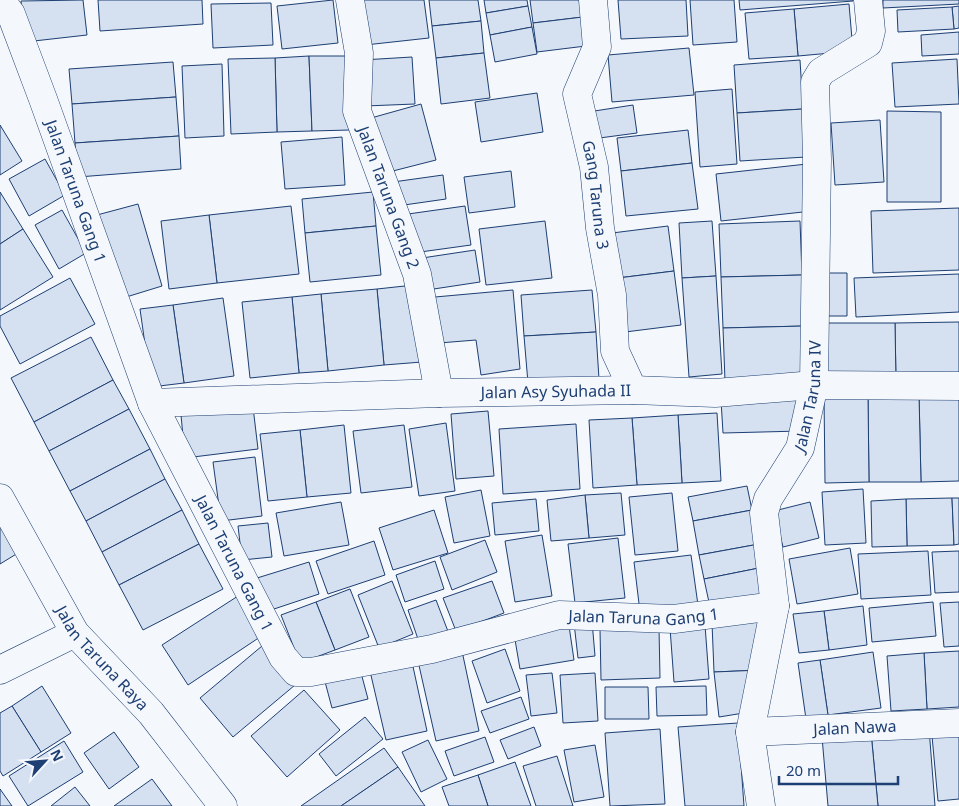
<svg xmlns="http://www.w3.org/2000/svg" width="959" height="806" viewBox="0 0 959 806" font-family="'Noto Sans',sans-serif">
  <style>
    .building { fill: #d5e0f0; stroke: #1d3f73 }
    .lines { fill: none; stroke-linecap: round; stroke-linejoin: round }
    .street-casing { stroke: #1d3f73; stroke-width: 29 }
    .secondary-casing { stroke: #1d3f73; stroke-width: 29 }
    .street { stroke: #f4f7fb; stroke-width: 28 }
    .secondary { stroke: #f4f7fb; stroke-width: 28 }
    .labels { text-anchor: middle; stroke-width: 4; stroke-linejoin: round; paint-order: stroke }
    .street-label { font-size: 16px; fill: #1d3f73; stroke: #f4f7fb }
  </style>
  <rect width="100%" height="100%" fill="#f4f7fb"/>
  <g class="building">
    <path d="M83 0 87 35 25 42 21 1Z"/>
    <path d="M98 0H202L203 24 100 31Z"/>
    <path d="M333 0 338 43 282 49 277 6Z"/>
    <path d="M360 0H424L429 38 365 45Z"/>
    <path d="M429 0H478L481 21 432 26Z"/>
    <path d="M484 0H527L528 6 486 13Z"/>
    <path d="M530 0H589L591 16 533 23Z"/>
    <path d="M618 0H686L688 36 621 39Z"/>
    <path d="M690 0H734L737 42 693 45Z"/>
    <path d="M739 0H853V1L740 10Z"/>
    <path d="M883 0H959V4L883 8Z"/>
    <path d="M271 3 273 45 213 48 211 4Z"/>
    <path d="M849 4 853 51 798 56 794 9Z"/>
    <path d="M528 6 532 27 490 35 486 13Z"/>
    <path d="M959 6V28L954 29 952 7Z"/>
    <path d="M952 7 954 29 898 32 897 10Z"/>
    <path d="M794 9 798 56 749 59 745 13Z"/>
    <path d="M591 16 594 45 537 52 533 23Z"/>
    <path d="M481 21 484 53 436 58 432 26Z"/>
    <path d="M532 27 537 54 495 62 490 35Z"/>
    <path d="M959 32V54L922 56 921 35Z"/>
    <path d="M689 48 694 95 612 102 608 55Z"/>
    <path d="M484 53 490 98 441 104 436 58Z"/>
    <path d="M309 56 312 131 277 132 275 58Z"/>
    <path d="M309 56H348L350 130 312 131Z"/>
    <path d="M412 57 415 104 365 106 362 60Z"/>
    <path d="M275 58 277 132 231 134 228 59Z"/>
    <path d="M957 59 959 104 895 107 892 63Z"/>
    <path d="M800 60 803 109 737 113 734 65Z"/>
    <path d="M173 62 176 97 72 104 69 69Z"/>
    <path d="M222 64 224 136 185 138 182 66Z"/>
    <path d="M732 89 737 164 700 167 695 92Z"/>
    <path d="M537 93 543 132 481 142 475 102Z"/>
    <path d="M176 97 179 136 75 143 72 104Z"/>
    <path d="M421 104 436 160 385 173 371 118Z"/>
    <path d="M633 105 637 133 592 139 588 112Z"/>
    <path d="M803 109 806 157 740 161 737 113Z"/>
    <path d="M887 111 941 112V202H887Z"/>
    <path d="M880 120 884 182 835 185 831 123Z"/>
    <path d="M0 125 22 161 0 175Z"/>
    <path d="M688 130 692 163 621 171 617 138Z"/>
    <path d="M179 136 181 169 78 177 75 143Z"/>
    <path d="M342 137 345 185 285 189 281 142Z"/>
    <path d="M45 159 65 195 29 216 9 179Z"/>
    <path d="M692 163 698 209 626 216 621 171Z"/>
    <path d="M807 164 812 211 721 221 716 174Z"/>
    <path d="M511 171 515 207 469 213 464 177Z"/>
    <path d="M443 175 446 199 397 206 393 182Z"/>
    <path d="M0 192 23 229 0 244Z"/>
    <path d="M373 192 376 226 305 233 302 199Z"/>
    <path d="M138 204 162 286 123 298 97 215Z"/>
    <path d="M291 206 299 274 217 283 209 215Z"/>
    <path d="M465 206 471 245 413 253 408 214Z"/>
    <path d="M959 208V270L873 273 871 211Z"/>
    <path d="M62 210 86 253 59 269 35 225Z"/>
    <path d="M209 215 217 283 169 289 161 221Z"/>
    <path d="M545 221 552 278 486 285 479 229Z"/>
    <path d="M712 221 716 276 682 278 679 223Z"/>
    <path d="M800 221 802 275 721 277 719 224Z"/>
    <path d="M376 226 381 275 310 282 305 233Z"/>
    <path d="M668 226 674 271 618 278 612 233Z"/>
    <path d="M23 229 53 277 0 310V244Z"/>
    <path d="M475 250 480 282 427 290 422 258Z"/>
    <path d="M674 271 681 325 625 332 618 278Z"/>
    <path d="M823 273H847V316H824Z"/>
    <path d="M959 274V312L856 317 854 278Z"/>
    <path d="M802 275 804 326 723 328 721 277Z"/>
    <path d="M716 276 722 374 689 377 682 278Z"/>
    <path d="M70 278 95 324 20 364 0 326V316Z"/>
    <path d="M414 285 422 362 384 365 377 289Z"/>
    <path d="M377 289 384 365 328 371 321 294Z"/>
    <path d="M513 290 520 369 481 375 476 340 439 343 435 297Z"/>
    <path d="M592 290 596 332 524 336 521 295Z"/>
    <path d="M321 294 328 371 299 373 292 297Z"/>
    <path d="M292 297 299 373 250 378 242 302Z"/>
    <path d="M223 298 234 376 184 383 173 305Z"/>
    <path d="M173 305 184 383 151 387 140 309Z"/>
    <path d="M959 322V380L896 381 895 323Z"/>
    <path d="M821 323H895L896 381H822Z"/>
    <path d="M804 326 805 379 725 381 723 328Z"/>
    <path d="M596 332 599 379 528 383 524 336Z"/>
    <path d="M91 337 113 380 34 422 11 378Z"/>
    <path d="M113 380 129 409 49 451 34 422Z"/>
    <path d="M919 394H959V481L921 482Z"/>
    <path d="M919 394 921 482H869L868 395Z"/>
    <path d="M824 395H868L869 482 825 483Z"/>
    <path d="M799 398 801 431 723 433 721 400Z"/>
    <path d="M253 407 258 449 185 458 181 415Z"/>
    <path d="M129 409 150 449 70 491 49 451Z"/>
    <path d="M488 411 494 476 456 479 451 414Z"/>
    <path d="M717 413 721 481 682 483 678 415Z"/>
    <path d="M678 415 682 483 637 485 632 418Z"/>
    <path d="M632 418 637 485 593 488 589 420Z"/>
    <path d="M446 423 455 491 419 496 409 429Z"/>
    <path d="M576 424 580 489 503 494 499 429Z"/>
    <path d="M344 425 351 493 307 497 300 430Z"/>
    <path d="M404 425 412 487 361 493 353 431Z"/>
    <path d="M300 430 307 497 268 501 260 434Z"/>
    <path d="M150 449 165 479 86 521 70 491Z"/>
    <path d="M255 457 262 516 221 521 213 462Z"/>
    <path d="M165 479 182 510 102 552 86 521Z"/>
    <path d="M747 486 752 510 693 521 688 497Z"/>
    <path d="M863 489 866 543 825 545 822 492Z"/>
    <path d="M481 490 490 536 454 543 445 497Z"/>
    <path d="M621 493 625 535 589 538 585 495Z"/>
    <path d="M672 493 678 551 635 555 629 497Z"/>
    <path d="M585 495 589 538 551 541 547 500Z"/>
    <path d="M952 498 954 545 907 546 906 499Z"/>
    <path d="M952 498H959V544L954 545Z"/>
    <path d="M536 499 539 531 495 535 492 503Z"/>
    <path d="M906 499 907 546 872 547 871 501Z"/>
    <path d="M341 502 349 545 284 556 276 513Z"/>
    <path d="M810 502 819 538 783 547 774 511Z"/>
    <path d="M182 510 199 544 119 585 102 552Z"/>
    <path d="M434 510 448 553 393 570 379 528Z"/>
    <path d="M752 510 759 544 699 555 693 521Z"/>
    <path d="M268 523 272 557 242 560 238 526Z"/>
    <path d="M0 524 18 553 0 564Z"/>
    <path d="M542 535 552 596 515 602 505 541Z"/>
    <path d="M618 538 625 598 575 603 568 544Z"/>
    <path d="M485 540 497 572 452 590 440 557Z"/>
    <path d="M374 541 385 575 328 594 316 561Z"/>
    <path d="M199 544 223 589 143 630 119 585Z"/>
    <path d="M759 544 764 567 704 579 699 555Z"/>
    <path d="M850 548 858 594 797 604 789 559Z"/>
    <path d="M928 551 931 595 861 599 858 554Z"/>
    <path d="M959 551V592L935 593 932 552Z"/>
    <path d="M691 555 698 605 640 612 634 562Z"/>
    <path d="M435 561 444 589 405 602 396 575Z"/>
    <path d="M309 562 319 594 268 611 257 578Z"/>
    <path d="M764 567 769 595 710 607 704 579Z"/>
    <path d="M392 581 413 634 379 648 358 595Z"/>
    <path d="M492 581 504 613 456 631 443 598Z"/>
    <path d="M350 589 369 637 335 650 316 602Z"/>
    <path d="M238 596 263 635 188 685 162 645Z"/>
    <path d="M436 600 449 634 420 645 408 610Z"/>
    <path d="M316 602 335 650 300 663 281 615Z"/>
    <path d="M933 602 936 636 872 642 869 608Z"/>
    <path d="M959 602V646L944 647 940 603Z"/>
    <path d="M863 606 867 645 829 650 824 611Z"/>
    <path d="M824 611 829 650 799 653 793 614Z"/>
    <path d="M568 619 574 660 520 669 513 628Z"/>
    <path d="M592 621 595 656 578 658 574 623Z"/>
    <path d="M762 621 761 670 714 672 712 623Z"/>
    <path d="M705 625 709 679 674 682 670 628Z"/>
    <path d="M659 628 660 678 601 680 600 629Z"/>
    <path d="M262 646 295 685 233 737 200 698Z"/>
    <path d="M505 649 520 691 487 703 472 661Z"/>
    <path d="M462 651 479 731 436 741 418 661Z"/>
    <path d="M959 651V707L927 709 924 653Z"/>
    <path d="M873 652 881 708 828 715 820 660Z"/>
    <path d="M924 653 927 709 891 711 887 656Z"/>
    <path d="M820 660 828 715 806 719 798 663Z"/>
    <path d="M412 662 427 731 386 740 370 671Z"/>
    <path d="M360 669 368 699 332 708 324 678Z"/>
    <path d="M761 670 750 712 719 717 714 672Z"/>
    <path d="M552 673 557 713 531 716 526 675Z"/>
    <path d="M595 673 598 721 563 723 560 675Z"/>
    <path d="M42 686 71 733 41 752 12 706Z"/>
    <path d="M706 686 707 715 657 716 656 687Z"/>
    <path d="M605 687H648L649 719H605Z"/>
    <path d="M304 690 340 730 287 777 251 736Z"/>
    <path d="M521 697 529 719 490 733 481 711Z"/>
    <path d="M12 706 41 752 3 776 0 771V713Z"/>
    <path d="M365 717 383 739 336 776 319 754Z"/>
    <path d="M738 723 744 806H685L678 727Z"/>
    <path d="M534 727 541 746 508 759 500 740Z"/>
    <path d="M929 728 935 806H878L871 732Z"/>
    <path d="M660 729 665 804 610 806 605 733Z"/>
    <path d="M114 732 139 767 109 789 84 753Z"/>
    <path d="M871 732 878 806H828L822 737Z"/>
    <path d="M959 733V799L938 801 932 736Z"/>
    <path d="M485 737 494 762 454 776 445 751Z"/>
    <path d="M428 740 447 779 421 792 402 752Z"/>
    <path d="M64 741 83 772 28 806 9 776Z"/>
    <path d="M595 745 604 797 574 802 564 750Z"/>
    <path d="M384 748 398 767 341 806H301Z"/>
    <path d="M557 756 573 806H536L523 766Z"/>
    <path d="M515 762 531 806H488L478 775Z"/>
    <path d="M398 767 425 806H341Z"/>
    <path d="M478 775 488 806H449L442 787Z"/>
    <path d="M152 779 172 806H114Z"/>
    <path d="M75 787 90 806H51Z"/>
    <path d="M0 789 12 806H0Z"/>
  </g>
  <g class="lines">
    <defs>
      <g id="street">
        <path id="s1" d="M1 0 11 14 43 99 152 403 283 657 296 672H311L432 649 559 615 674 619 775 606"/>
        <path id="s2" d="M350 0 359 53 357 111 417 274 439 393"/>
        <path id="s3" d="M593 0 597 47 577 94 594 167 600 228 612 295 615 351 633 390"/>
        <path id="s4" d="M152 403 439 393 633 390 715 393 814 385 959 386"/>
        <path d="M0 670 75 633"/>
        <path id="s5" d="M750 732 959 723"/>
        <path id="s6" d="M761 806 750 732 775 606 764 513 768 499 800 448 814 385 817 159 815 82 821 72 868 43 871 31 868 0"/>
      </g>
      <g id="secondary">
        <path id="s7" d="M0 498 75 633 151 713 223 806"/>
      </g>
    </defs>
    <use href="#street" class="street-casing"/>
    <use href="#secondary" class="secondary-casing"/>
    <use href="#street" class="street"/>
    <use href="#secondary" class="secondary"/>
  </g>
  <g class="labels">
    <g class="street-label">
      <text dy="6" stroke="none"><textPath href="#s1" startOffset="206">Jalan Taruna Gang 1</textPath></text>
      <text dy="6" stroke="none"><textPath href="#s3" startOffset="201">Gang Taruna 3</textPath></text>
      <text dy="6" stroke="none"><textPath href="#s2" startOffset="204">Jalan Taruna Gang 2</textPath></text>
      <text dy="6" stroke="none"><textPath href="#s4" startOffset="404">Jalan Asy Syuhada II</textPath></text>
      <text dy="6" stroke="none"><textPath href="#s6" startOffset="425">Jalan Taruna IV</textPath></text>
      <text dy="6" stroke="none"><textPath href="#s1" startOffset="611">Jalan Taruna Gang 1</textPath></text>
      <text dy="6" stroke="none"><textPath href="#s1" startOffset="1091">Jalan Taruna Gang 1</textPath></text>
      <text dy="6" stroke="none"><textPath href="#s7" startOffset="191">Jalan Taruna Raya</textPath></text>
      <text dy="6" stroke="none"><textPath href="#s5" startOffset="105">Jalan Nawa</textPath></text>
    </g>
  </g>
  <g transform="translate(45 761) rotate(64)" stroke="#f4f7fb" stroke-width="4" paint-order="stroke">
  <path d="M0-4L9 19L0 12L-9 19Z" fill="#1d3f73"/>
  <text y="-8" font-size="14" font-weight="bold" text-anchor="middle" fill="#1d3f73">N</text>
  </g>
  <path d="M779 776v8h119v-8" fill="none" stroke="#1d3f73" stroke-width="2.5"/>
  <text x="786" y="776" font-size="15" fill="#1d3f73" stroke="#f4f7fb" stroke-width="4" paint-order="stroke">20 m</text>
</svg>
